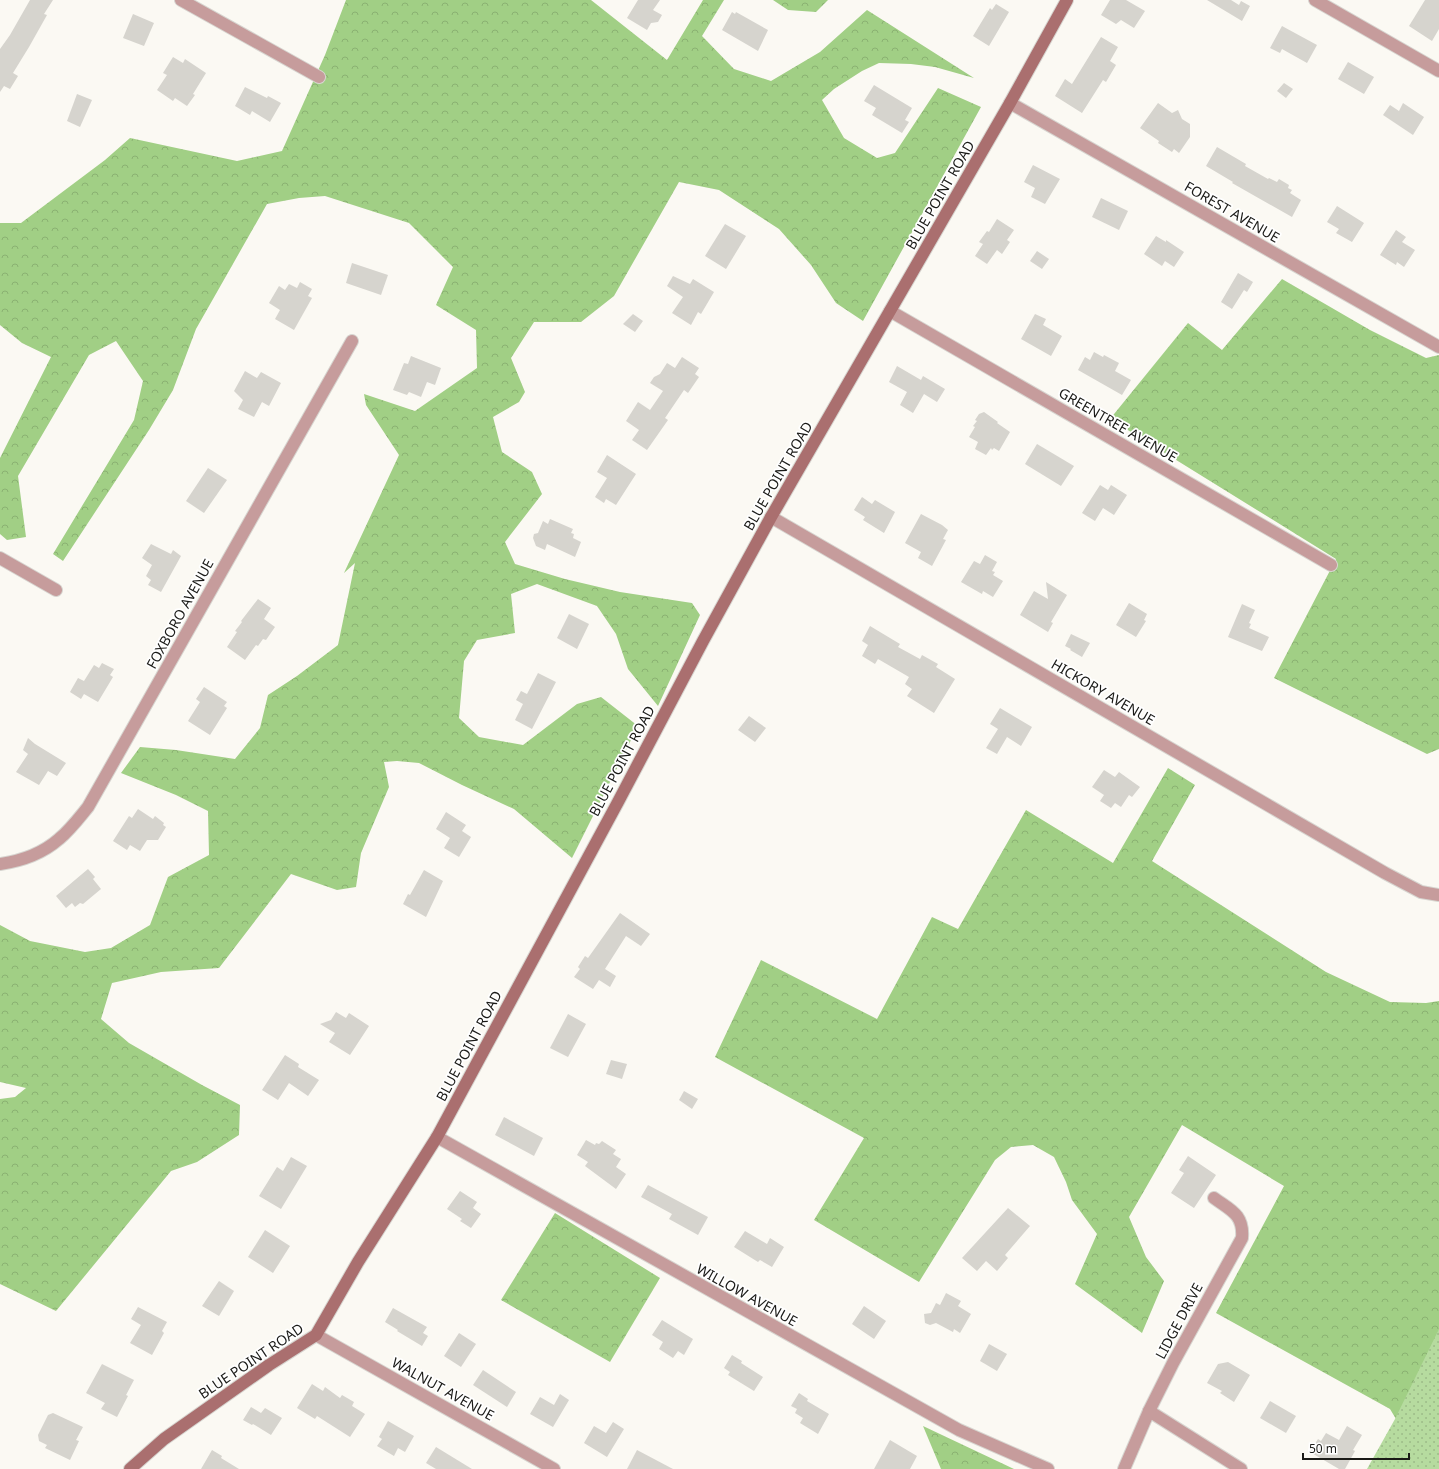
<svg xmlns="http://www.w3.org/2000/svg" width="1439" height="1469" viewBox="0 0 1439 1469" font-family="'Noto Sans',sans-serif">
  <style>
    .forest { fill: url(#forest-crowns) }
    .park { fill: url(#park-dots) }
    .building { fill: #d6d4ce }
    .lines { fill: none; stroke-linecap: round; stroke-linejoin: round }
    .street-casing { stroke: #d7d5d0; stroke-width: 14 }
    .secondary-casing { stroke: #d7d5d0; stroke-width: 14 }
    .street { stroke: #c69c9c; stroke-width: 12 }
    .secondary { stroke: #aa6f6f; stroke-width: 12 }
    .labels { text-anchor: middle; stroke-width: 3.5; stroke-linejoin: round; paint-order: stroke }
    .street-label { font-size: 14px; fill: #1a1a17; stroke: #fff }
  </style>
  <defs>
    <pattern id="forest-crowns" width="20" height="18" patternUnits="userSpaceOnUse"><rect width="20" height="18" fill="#a1cf85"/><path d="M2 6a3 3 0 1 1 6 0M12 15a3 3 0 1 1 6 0" fill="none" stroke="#8ab172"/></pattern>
    <pattern id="park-dots" width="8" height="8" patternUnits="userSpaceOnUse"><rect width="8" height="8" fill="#b6db9f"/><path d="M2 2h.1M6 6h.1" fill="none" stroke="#9cbb88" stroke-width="1.8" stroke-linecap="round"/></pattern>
  </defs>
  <rect width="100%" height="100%" fill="#fbf9f3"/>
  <g class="forest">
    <path d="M346 0H591L667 60 703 0H724L702 36 734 69 771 81 820 52 867 10 974 78 935 67 911 64 879 63 862 71 834 89 822 100 844 138 877 158 895 153 938 88 981 107 863 321 836 303 811 265 779 229 719 190 679 182 614 296 581 322H534L511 358 525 392 519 402 493 417 502 452 532 472 542 494 505 542 515 564 565 579 620 592 692 603 700 615 658 706 628 669 616 634 597 606 537 584 511 594 515 633 477 640 464 661 459 718 479 737 523 745 577 704 601 697 638 726 572 858 514 809 462 785 419 763 397 761 384 762 389 787 361 853 356 887 337 890 291 874 219 968 161 972 112 983 101 1019 129 1043 202 1085 240 1105 239 1135 197 1162 171 1171 56 1311 0 1284V1099L15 1097 26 1088 0 1082V925L30 941 85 952 111 948 150 925 168 877 209 855 208 811 176 795 121 773 140 747 176 750 235 759 260 728 268 695 297 676 338 645 355 563 344 573 399 455 366 405 364 394 415 411 477 368 476 330 436 305 453 267 409 223 325 196 299 198 267 204 196 329 173 390 149 430 63 561 53 554 134 420 143 381 116 341 89 355 18 476 26 537 7 540 0 534V458L51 357 22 343 0 325V223H21L105 160 130 138 237 161 282 151 325 55Z"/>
    <path d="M773 0H828L816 12 788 10Z"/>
    <path d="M1282 279 1370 330 1426 358 1439 355V749L1427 754 1274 678 1336 559 1110 419 1188 323 1222 350Z"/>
    <path d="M1168 768 1195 785 1152 861 1326 972 1390 1002 1426 1003 1439 1001V1469L1399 1424 1390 1409 1216 1313 1284 1186 1182 1125 1129 1217 1146 1257 1164 1281 1142 1333 1075 1284 1097 1234 1072 1200 1066 1182 1054 1157 1033 1145 1011 1147 995 1160 919 1282 814 1220 864 1138 715 1057 761 960 877 1019 932 917 958 929 1026 810 1113 863Z"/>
    <path d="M555 1213 660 1278 610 1362 501 1300Z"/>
    <path d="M923 1426 1014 1469H941Z"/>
  </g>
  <path class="park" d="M1439 1329V1469H1367L1395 1419Z"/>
  <g class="building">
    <path d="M30 0H53L44 14 47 15 29 47 13 73 18 76 10 89 4 86 0 92V49L10 35Z"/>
    <path d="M638 0H660L653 10 662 15 658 22 651 23 647 30 627 18Z"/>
    <path d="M1110 0H1126L1145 11 1134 28 1121 20 1116 24 1101 15Z"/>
    <path d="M1207 0H1231L1239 5 1241 1 1250 6 1242 21Z"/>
    <path d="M1425 0H1439V29L1432 41 1409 26Z"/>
    <path d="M996 4 1009 12 989 46 973 36 990 8 992 10Z"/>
    <path d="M732 12 735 14 736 12 768 30 758 51 722 30Z"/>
    <path d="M133 14 154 23 144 46 123 38Z"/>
    <path d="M1282 26 1317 45 1307 63 1282 49 1280 53 1270 48Z"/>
    <path d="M1101 37 1118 47 1110 61 1116 65 1106 82 1103 80 1082 113 1055 96 1065 79 1072 84Z"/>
    <path d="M173 57 183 63 185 59 206 73 193 94 195 95 187 106 175 98 173 101 157 90 167 75 163 73Z"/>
    <path d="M1348 62 1374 77 1364 94 1338 79Z"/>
    <path d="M1284 83 1293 89 1286 98 1277 91Z"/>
    <path d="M874 85 912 108 905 120 909 122 902 133 872 115 876 108 864 101Z"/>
    <path d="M245 87 267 98 268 96 281 103 270 122 252 111 250 115 235 106Z"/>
    <path d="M77 94 92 100 80 127 67 121Z"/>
    <path d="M1158 103 1172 113 1178 110 1182 119 1190 124V137L1179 153 1174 149 1172 152 1158 143 1159 141 1140 128Z"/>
    <path d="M1403 103 1424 117 1413 135 1383 115 1390 105 1399 111Z"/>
    <path d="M1217 147 1246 164 1245 166 1268 179 1269 178 1277 182 1279 179 1289 185 1288 188 1292 190 1290 193 1301 200 1292 217 1232 183 1233 182 1206 166Z"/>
    <path d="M1033 165 1060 179 1045 204 1031 197 1035 188 1024 182Z"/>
    <path d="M1101 198 1128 211 1119 230 1092 217Z"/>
    <path d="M1337 206 1364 223 1352 242 1336 233 1339 229 1327 222Z"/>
    <path d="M997 219 1014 230 1007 240 1010 242 1002 254 997 250 987 264 975 256 983 244 979 242 987 231 989 232Z"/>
    <path d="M725 224 746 236 726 269 705 256Z"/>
    <path d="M1396 230 1406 237 1402 242 1415 250 1404 267 1397 262 1396 265 1380 255Z"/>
    <path d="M1156 236 1166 242V240L1184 252 1174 267 1165 261 1162 266 1144 254Z"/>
    <path d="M1037 251 1049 259 1042 269 1030 261Z"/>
    <path d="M352 263 388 275 381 295 346 283Z"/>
    <path d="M1238 273 1253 282 1247 292 1244 290 1232 309 1221 302Z"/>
    <path d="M673 276 690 284 693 279 714 292 701 314 698 312 691 325 672 313 683 297 667 286Z"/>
    <path d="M300 282 312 289 308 296 312 298 294 330 275 319 280 310 269 303 279 286 285 290 289 284 297 288Z"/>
    <path d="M633 314 643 321 635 332 623 324Z"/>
    <path d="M1035 314 1046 319 1043 325 1062 336 1051 356 1021 339Z"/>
    <path d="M1094 352 1103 357 1104 355 1119 363 1115 371 1131 380 1122 395 1078 370 1085 357 1090 360Z"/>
    <path d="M411 356 441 368 435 385 427 382 421 397 409 392 407 395 393 390 404 363 408 364Z"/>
    <path d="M682 357 699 368 695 374 699 377 688 393 684 390 682 393 665 418 668 420 647 450 632 440 639 430 626 421 638 402 650 410 663 391 650 383 654 377 660 374 667 363 675 368Z"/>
    <path d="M897 366 921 380 923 376 945 389 937 402 924 394 913 413 900 405 907 392 889 382Z"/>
    <path d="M245 371 257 378 261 372 281 383 269 406 262 402 254 417 238 409 243 400 234 391Z"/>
    <path d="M984 412 998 422 997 423 1010 432 999 451 994 448 992 450 991 448 986 455 975 449 978 442 969 437 975 427 973 426 977 421 975 420 979 414Z"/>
    <path d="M1037 444 1074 466 1061 486 1025 464Z"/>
    <path d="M607 455 636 474 616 505 606 499 604 503 595 497 607 478 597 472Z"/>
    <path d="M208 468 227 480 204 513 186 501Z"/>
    <path d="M1100 485 1108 490 1111 485 1127 495 1114 515 1103 508 1095 521 1082 513Z"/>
    <path d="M862 497 872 504 875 500 895 512 884 533 863 520 865 517 854 510Z"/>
    <path d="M921 514 942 525 948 530 943 539 946 540 932 566 918 558 921 552 905 543Z"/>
    <path d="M550 519 573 529 571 533 574 534 573 538 581 542 575 557 547 544 545 550 536 546 533 538 534 534 538 533 543 521 548 524Z"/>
    <path d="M151 544 171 554 173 550 181 556 161 592 148 585 151 580 146 576 152 565 142 558Z"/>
    <path d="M985 555 997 562 992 571 995 572 993 575 1003 581 993 597 983 591 982 594 961 582 974 561 980 564Z"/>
    <path d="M1046 582 1067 595 1051 622 1053 623 1048 632 1020 615 1034 591 1048 599Z"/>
    <path d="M258 599 271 608 264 619 275 627 266 640 263 639 258 646 256 645 245 660 227 647 237 632 235 631 242 622 241 621Z"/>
    <path d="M1129 603 1147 614 1144 620 1146 621 1136 637 1116 625Z"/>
    <path d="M1242 604 1255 610 1249 623 1251 624 1249 628 1269 637 1262 651 1228 637Z"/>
    <path d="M569 614 589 624 577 649 557 638Z"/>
    <path d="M870 626 900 644 898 647 920 659 922 655 938 664 936 667 955 679 934 713 907 696 912 689 905 684 909 677 878 659 875 664 862 656 868 645 862 641Z"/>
    <path d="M1071 634 1090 643 1082 657 1070 650 1071 649 1065 646Z"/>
    <path d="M102 663 114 669 110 675 113 677 98 702 84 694 81 699 70 692 78 678 84 681 94 665 99 668Z"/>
    <path d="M538 673 556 682 532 729 515 720 523 704 516 700 521 691 527 694Z"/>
    <path d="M204 687 227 702 224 706 227 708 210 735 188 721 200 702 196 699Z"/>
    <path d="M1000 708 1032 727 1021 746 1007 737 997 754 986 748 998 729 990 724Z"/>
    <path d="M749 716 766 728 755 742 738 730Z"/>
    <path d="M28 738 35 744 66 763 57 776 48 771 39 785 16 772 28 754 23 750Z"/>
    <path d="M1104 770 1115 777 1119 772 1140 787 1132 797 1129 795 1121 807 1115 803 1111 808 1100 801 1104 795 1092 787Z"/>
    <path d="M138 809 153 819 155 816 164 823 163 825 166 827 158 840H147L140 851 130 845 127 850 113 841 129 816 132 818Z"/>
    <path d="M446 812 466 825 462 831 471 837 459 857 444 848 450 838 436 829Z"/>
    <path d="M88 869 95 877 93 879 101 889 83 904 80 903 75 907 72 903 66 908 56 896Z"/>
    <path d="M424 870 443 881 426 917 403 904 408 894 410 895Z"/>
    <path d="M620 913 650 934 641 946 626 936 605 969 616 976 610 987 599 980 593 989 574 977 580 969 578 967 585 956 588 958Z"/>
    <path d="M336 1012 346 1018 349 1013 369 1026 350 1055 329 1042 335 1033 320 1024 331 1020Z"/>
    <path d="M568 1014 586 1024 568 1057 550 1048Z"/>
    <path d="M285 1055 299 1064 298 1067 319 1080 308 1096 289 1083 278 1100 262 1090Z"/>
    <path d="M611 1060 627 1064 622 1079 606 1074Z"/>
    <path d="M684 1091 698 1099 692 1109 679 1100Z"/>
    <path d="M504 1117 543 1138 534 1156 495 1135Z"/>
    <path d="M586 1140 595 1145 596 1143 599 1144 602 1141 616 1150 613 1154 621 1159 616 1167 626 1174 616 1189 585 1166 588 1162 577 1155Z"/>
    <path d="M1188 1156 1216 1175 1194 1208 1171 1193 1184 1173 1179 1170Z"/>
    <path d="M291 1157 307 1166 281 1209 259 1196 277 1167 283 1171Z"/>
    <path d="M648 1185 708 1217 698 1235 669 1219 672 1214 641 1197Z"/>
    <path d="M460 1191 477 1202 473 1208 481 1214 471 1228 460 1221 462 1219 447 1209Z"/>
    <path d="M1008 1208 1030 1226 1005 1255 1008 1258 997 1271 986 1261 977 1271 962 1258Z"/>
    <path d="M265 1230 290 1246 273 1273 248 1257Z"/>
    <path d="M745 1231 767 1244 770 1238 784 1247 772 1267 760 1260 758 1262 734 1247Z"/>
    <path d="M219 1281 234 1291 219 1316 202 1306Z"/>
    <path d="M946 1293 961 1301 958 1306 971 1314 960 1333 954 1329 953 1332 936 1323 930 1325 925 1323 924 1314 931 1313 936 1303 940 1305Z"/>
    <path d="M864 1306 886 1321 874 1339 852 1324Z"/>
    <path d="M138 1307 167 1322 162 1331 164 1333 152 1355 130 1343 141 1325 131 1319Z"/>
    <path d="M393 1308 427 1327 423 1333 428 1336 422 1346 397 1331 398 1330 385 1322Z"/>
    <path d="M662 1320 693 1339 684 1355 678 1351 673 1358 659 1349 663 1342 652 1335Z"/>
    <path d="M459 1333 476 1344 461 1367 444 1356Z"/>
    <path d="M989 1344 1007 1354 997 1371 980 1361Z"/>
    <path d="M732 1355 742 1361 741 1363 763 1377 754 1391 728 1375 730 1372 724 1368Z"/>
    <path d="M1228 1362 1250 1375 1234 1402 1220 1393 1222 1391 1207 1383 1218 1364Z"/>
    <path d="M102 1364 134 1380 126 1395 128 1396 117 1417 101 1409 105 1403 86 1393Z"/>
    <path d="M483 1370 516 1392 507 1407 473 1385Z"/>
    <path d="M312 1384 323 1391 325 1387 340 1398 342 1395 354 1402 352 1406 365 1414 350 1437 317 1416 315 1419 297 1408Z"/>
    <path d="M799 1393 808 1399 807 1401 829 1414 818 1434 800 1423 803 1418 795 1413 797 1409 791 1406Z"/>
    <path d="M560 1394 569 1400 553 1427 530 1414 540 1397 554 1405Z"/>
    <path d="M1270 1401 1296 1416 1286 1433 1260 1418Z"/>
    <path d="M251 1407 261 1413 265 1408 282 1418 271 1435 253 1424 252 1425 243 1420Z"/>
    <path d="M53 1413 83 1427 76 1440 79 1441 70 1460 45 1448 47 1445 39 1441 38 1435 48 1415Z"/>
    <path d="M388 1421 414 1436 405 1452 398 1448 394 1456 377 1446 382 1439 379 1437Z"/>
    <path d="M613 1422 624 1429 607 1457 584 1443 594 1426 606 1433Z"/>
    <path d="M1347 1426 1362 1435 1353 1450 1355 1451 1345 1469H1339L1310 1452 1318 1439 1321 1441 1326 1433 1339 1440Z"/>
    <path d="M890 1440 917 1456 910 1469H874Z"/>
    <path d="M436 1447 472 1469H436L426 1463Z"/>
    <path d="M212 1450 222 1456 221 1458 239 1469H201Z"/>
    <path d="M637 1450 673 1469H627Z"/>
  </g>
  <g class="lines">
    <defs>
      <g id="street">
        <path d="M181 0 319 77"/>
        <path d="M1315 0 1439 71"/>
        <path d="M1010 103 1439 347"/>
        <path d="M890 311 1331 565"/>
        <path d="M771 517 1385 873 1421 892 1439 895"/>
        <path d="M0 558 56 590"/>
        <path d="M0 864C21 861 43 853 59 839 70 830 79 818 88 807L352 341"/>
        <path d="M437 1137 959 1430 1048 1469"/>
        <path d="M316 1335 554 1469"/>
        <path d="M1149 1411 1241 1469"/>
        <path d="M1124 1469 1149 1411 1173 1363 1242 1238C1244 1214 1230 1210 1214 1198"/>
      </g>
      <path id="secondary" d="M130 1469 164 1439 269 1365 316 1335 358 1262 437 1137 618 802 703 641 771 517 1010 103 1067 0"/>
    </defs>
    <use href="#street" class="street-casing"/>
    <use href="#secondary" class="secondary-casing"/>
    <use href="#street" class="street"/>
    <use href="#secondary" class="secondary"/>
  </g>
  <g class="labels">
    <g class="street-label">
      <text transform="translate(940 195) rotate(-60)" y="5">BLUE POINT ROAD</text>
      <text transform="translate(1232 212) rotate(30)" y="5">FOREST AVENUE</text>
      <text transform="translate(1118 425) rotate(30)" y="5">GREENTREE AVENUE</text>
      <text transform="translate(778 476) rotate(-60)" y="5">BLUE POINT ROAD</text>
      <text transform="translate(180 614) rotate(-61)" y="5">FOXBORO AVENUE</text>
      <text transform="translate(1103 692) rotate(30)" y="5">HICKORY AVENUE</text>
      <text transform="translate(622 761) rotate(-62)" y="5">BLUE POINT ROAD</text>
      <text transform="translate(469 1046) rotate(-62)" y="5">BLUE POINT ROAD</text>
      <text transform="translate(747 1295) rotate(29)" y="5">WILLOW AVENUE</text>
      <text transform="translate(1179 1321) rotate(-62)" y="5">LIDGE DRIVE</text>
      <text transform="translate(251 1361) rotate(-34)" y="5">BLUE POINT ROAD</text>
      <text transform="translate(443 1389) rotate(29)" y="5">WALNUT AVENUE</text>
    </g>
  </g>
  <path d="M1303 1453v6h106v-6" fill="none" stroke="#1a1a17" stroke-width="2"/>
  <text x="1309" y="1453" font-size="12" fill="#1a1a17" stroke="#ffffff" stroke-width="3" paint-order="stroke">50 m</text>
</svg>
